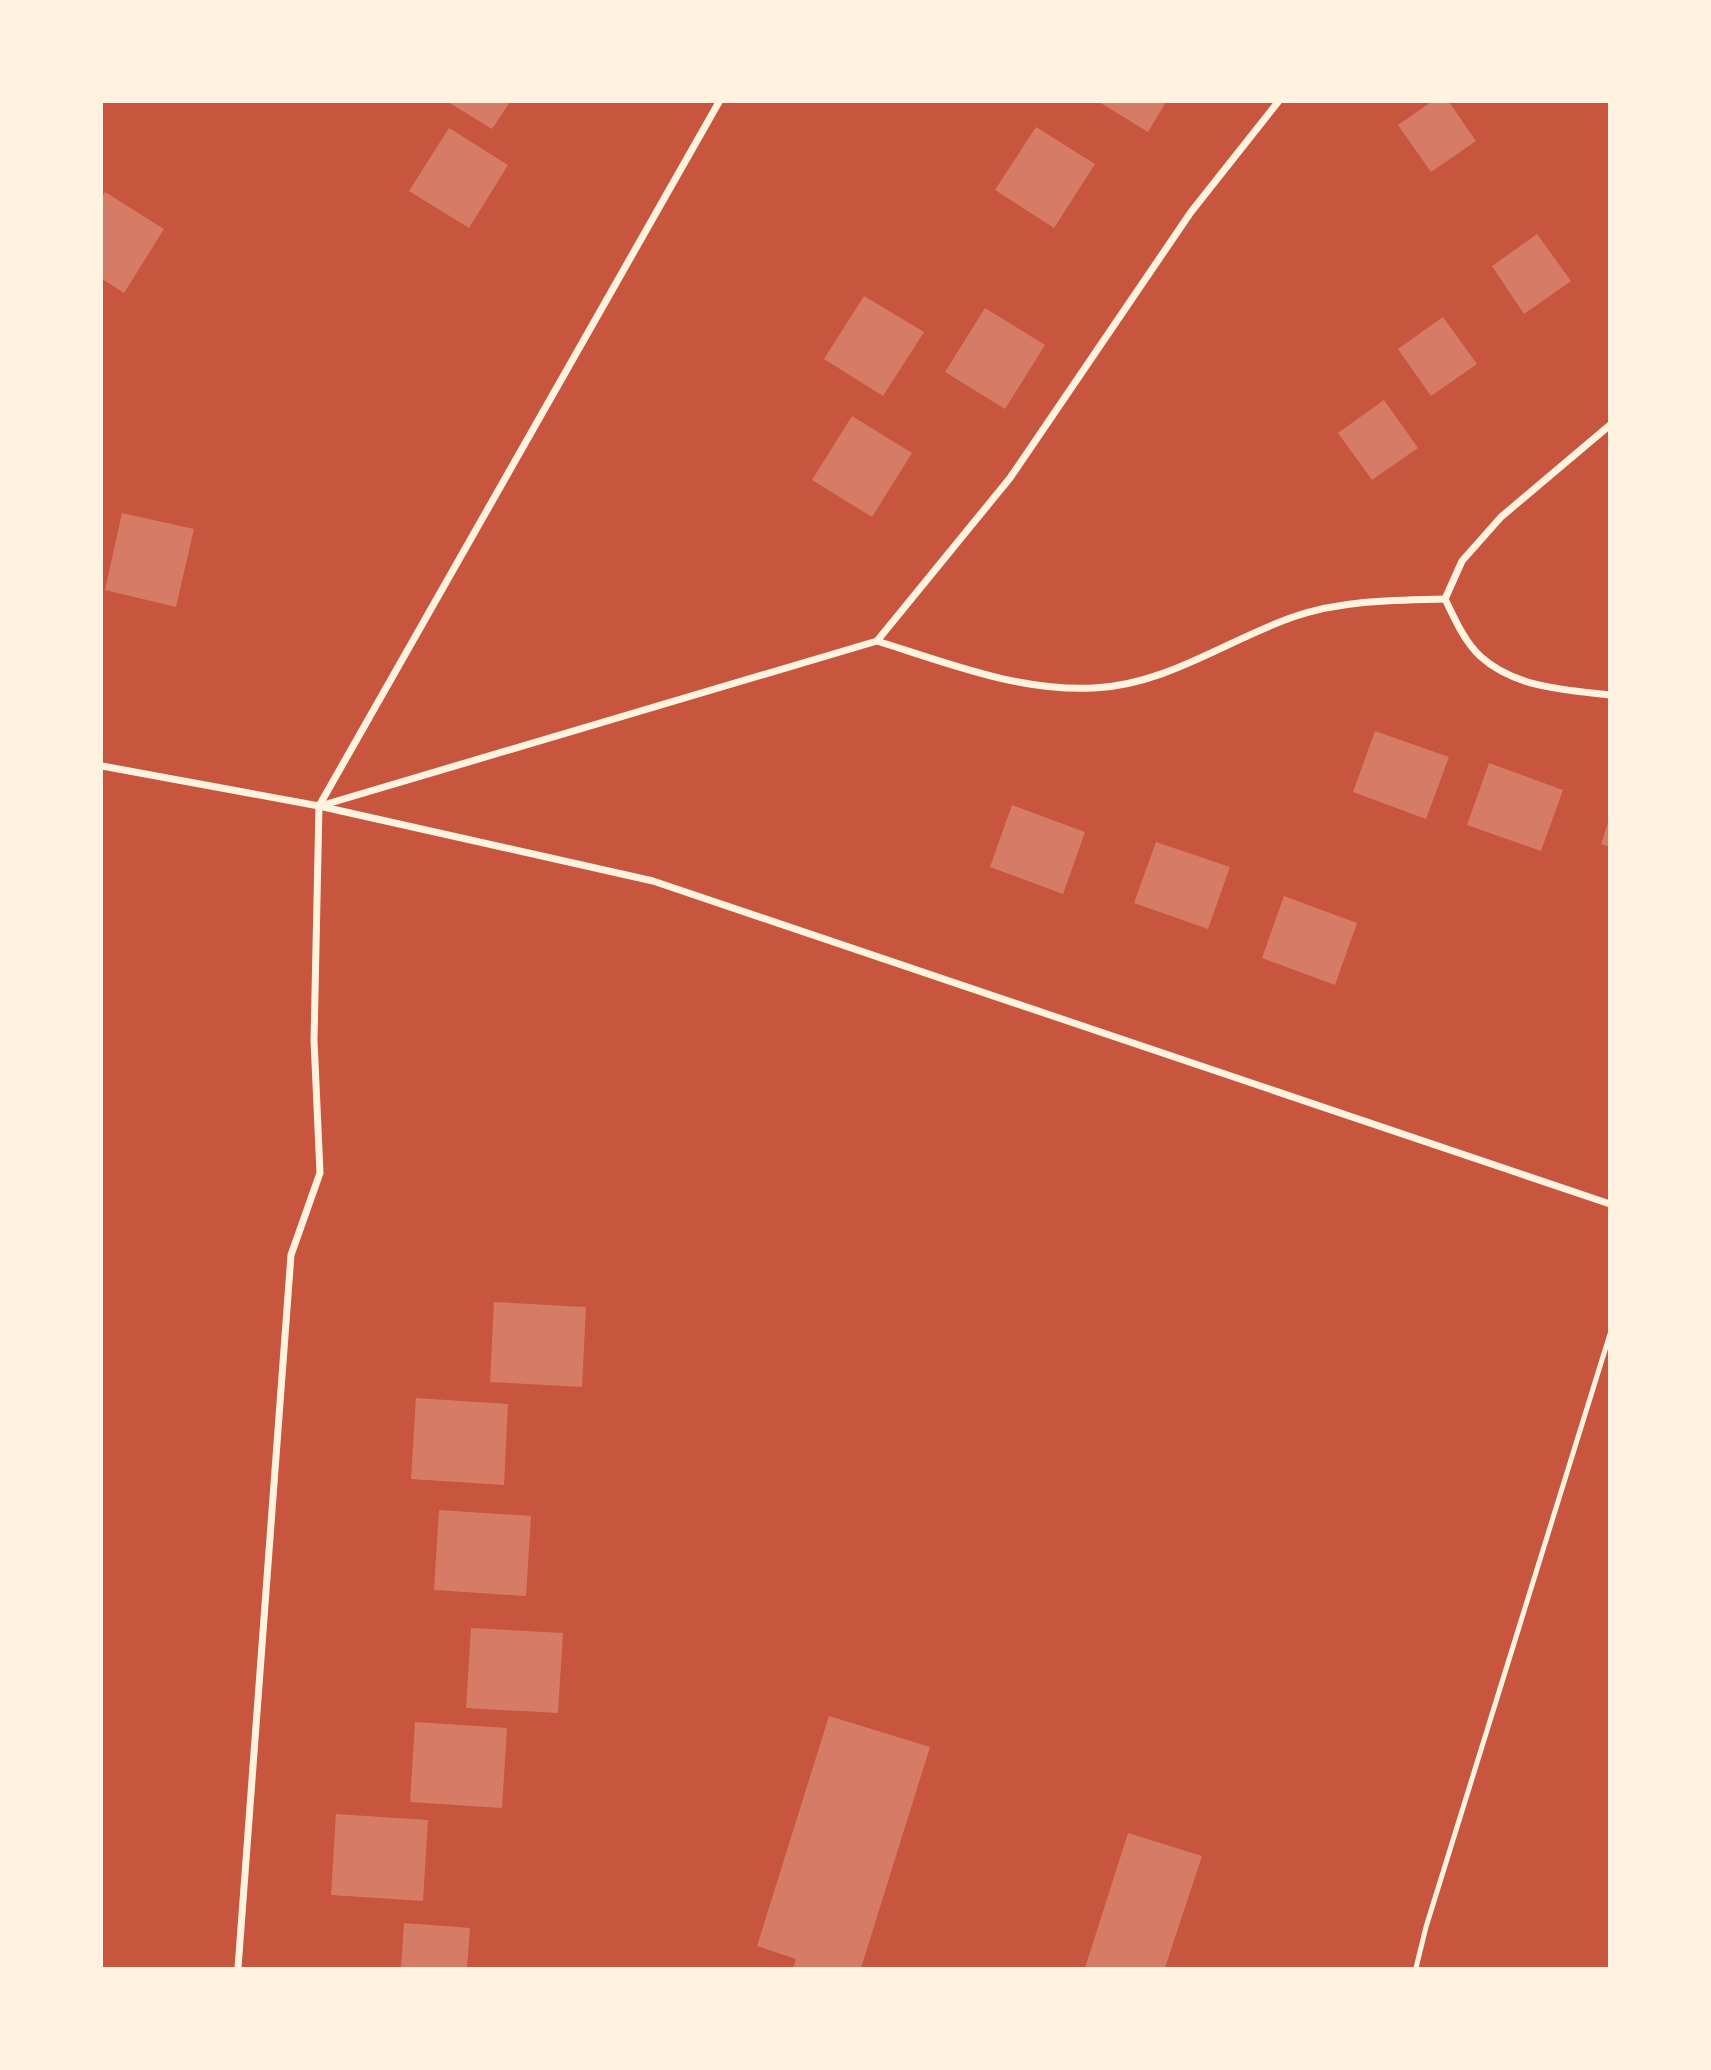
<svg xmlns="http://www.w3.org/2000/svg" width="1711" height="2070" viewBox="0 0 1711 2070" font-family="'Golos Text',sans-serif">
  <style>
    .building { fill: #d67c66 }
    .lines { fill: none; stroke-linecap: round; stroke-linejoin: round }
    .service { stroke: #fff3e0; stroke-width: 5 }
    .minor { stroke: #fff3e0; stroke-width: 7 }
  </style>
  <rect width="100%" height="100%" fill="#c8553d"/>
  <g class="building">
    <path d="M448 102H510L492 129Z"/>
    <path d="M1099 102H1166L1148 132Z"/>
    <path d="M1431 102H1449L1476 141 1431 172 1398 125Z"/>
    <path d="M1036 127 1095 164 1054 228 995 190Z"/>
    <path d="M449 128 508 165 469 228 409 191Z"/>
    <path d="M105 192 164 229 124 293 102 279V197Z"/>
    <path d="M1537 234 1571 281 1524 314 1492 266Z"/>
    <path d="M864 296 924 332 883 396 824 359Z"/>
    <path d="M985 308 1045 345 1005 409 945 372Z"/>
    <path d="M1443 317 1477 364 1431 396 1398 349Z"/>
    <path d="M1384 400 1418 448 1372 480 1338 433Z"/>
    <path d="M852 416 912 453 872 517 812 480Z"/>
    <path d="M122 513 194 529 176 607 105 590Z"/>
    <path d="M1375 731 1449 757 1426 819 1353 792Z"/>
    <path d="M1489 763 1563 790 1541 851 1467 825Z"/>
    <path d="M1012 805 1085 832 1063 894 990 867Z"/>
    <path d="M1609 820H1610V847L1601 844Z"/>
    <path d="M1156 842 1230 867 1208 929 1134 903Z"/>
    <path d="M1284 896 1357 923 1335 985 1262 958Z"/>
    <path d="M494 1302 586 1307 582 1387 490 1382Z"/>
    <path d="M416 1398 508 1404 504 1485 411 1479Z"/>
    <path d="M439 1510 531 1516 526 1596 434 1590Z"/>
    <path d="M471 1628 563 1633 558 1713 466 1708Z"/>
    <path d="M829 1716 930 1747 861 1968H793L796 1959 757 1946Z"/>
    <path d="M415 1722 507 1728 502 1808 410 1802Z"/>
    <path d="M336 1814 428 1820 423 1901 331 1895Z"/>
    <path d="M1128 1833 1202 1856 1165 1968H1085Z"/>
    <path d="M404 1923 470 1928 467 1968H401Z"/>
  </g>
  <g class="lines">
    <path class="service" d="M1416 1968 1426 1927 1610 1334"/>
    <g class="minor">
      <path d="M1610 425 1501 517 1462 561 1445 599C1455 619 1464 641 1480 656 1515 688 1565 690 1610 695"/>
      <path d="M877 641C947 663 1020 692 1094 688 1166 685 1227 640 1293 617 1341 600 1395 600 1445 599"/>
      <path d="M102 766 319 806 653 881 1610 1204"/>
      <path d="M320 806 877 641 1010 478 1191 212 1278 102"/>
      <path d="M238 1968 291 1255 320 1173 314 1040 319 806 719 102"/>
    </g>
  </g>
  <rect width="1711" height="2070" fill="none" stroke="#fff3e0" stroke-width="206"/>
</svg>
